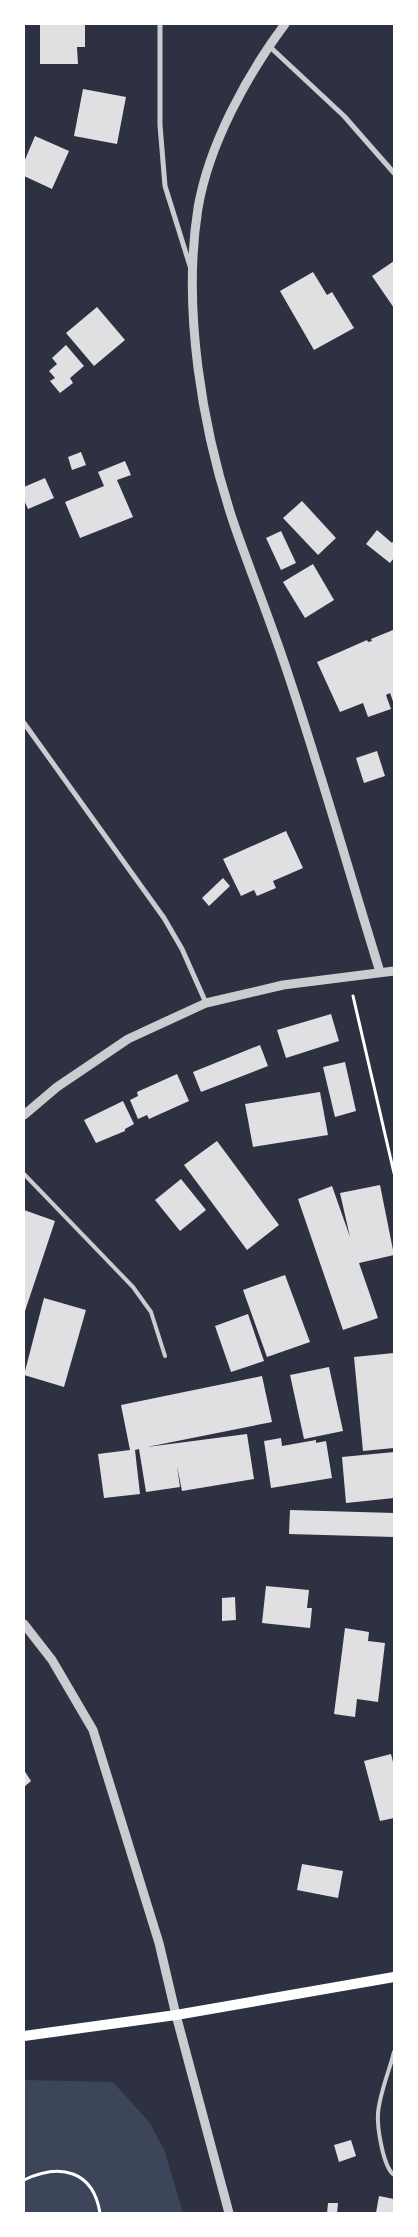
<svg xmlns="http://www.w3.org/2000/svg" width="418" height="2237" viewBox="0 0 418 2237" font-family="'Nunito Sans',sans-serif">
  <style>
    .green { fill: #3c4559 }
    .building { fill: #e0e0e3 }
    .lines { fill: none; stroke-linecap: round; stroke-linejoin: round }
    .path { stroke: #fff; stroke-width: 3 }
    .service { stroke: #caccd0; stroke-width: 4 }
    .minor { stroke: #caccd0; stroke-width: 5 }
    .tertiary { stroke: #caccd0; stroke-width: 9 }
    .secondary { stroke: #fff; stroke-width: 10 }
  </style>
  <rect width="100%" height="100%" fill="#2d3142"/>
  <path class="green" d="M24 2080 113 2082 150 2123 165 2152 183 2213H24Z"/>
  <g class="building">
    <path d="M40 24H85V47H77L78 64H40Z"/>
    <path d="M83 89 126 97 117 144 74 136Z"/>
    <path d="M35 136 69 151 52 189 24 176V162Z"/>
    <path d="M394 261V308L372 276Z"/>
    <path d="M313 272 327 295 332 292 354 328 314 350 280 291Z"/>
    <path d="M97 307 125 340 94 366 66 333Z"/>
    <path d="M66 345 84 366 70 378 73 383 60 393 50 381 55 378 49 371 57 364 52 358Z"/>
    <path d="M81 452 86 465 72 470 68 457Z"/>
    <path d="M125 461 131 475 117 480 133 517 80 538 65 502 104 486 98 472Z"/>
    <path d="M45 478 54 498 28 509 24 500V487Z"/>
    <path d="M302 501 336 538 318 555 283 518Z"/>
    <path d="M377 530 392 543 394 540V558L390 563 366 544Z"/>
    <path d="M281 531 296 563 281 570 266 538Z"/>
    <path d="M313 564 334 600 305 618 283 582Z"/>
    <path d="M393 630 394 704 390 693 386 695 391 709 368 717 363 703 340 712 317 662 367 640 368 642 372 641 371 639Z"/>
    <path d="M377 751 385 776 364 783 356 758Z"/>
    <path d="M286 831 303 868 273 881 276 888 257 896 254 890 241 896 223 859Z"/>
    <path d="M223 878 230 886 209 906 202 898Z"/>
    <path d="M331 1014 339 1041 286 1058 277 1030Z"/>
    <path d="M260 1045 268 1066 201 1092 193 1072Z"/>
    <path d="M345 1062 356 1111 335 1117 323 1067Z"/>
    <path d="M177 1074 189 1101 149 1119 147 1115 138 1119 130 1100 138 1096 137 1092Z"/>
    <path d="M320 1092 328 1135 253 1147 245 1104Z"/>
    <path d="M123 1101 134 1124 125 1129V1131L96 1143 84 1120Z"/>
    <path d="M217 1141 279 1225 247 1250 184 1165Z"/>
    <path d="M181 1179 206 1210 180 1231 155 1200Z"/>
    <path d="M380 1185 394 1255 359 1263 378 1318 343 1330 298 1199 332 1186 350 1237 340 1193Z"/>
    <path d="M24 1210 55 1221 24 1314Z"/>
    <path d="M285 1275 310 1342 267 1357 243 1290Z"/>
    <path d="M44 1298 86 1310 64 1387 24 1375Z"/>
    <path d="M248 1314 264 1361 231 1372 215 1326Z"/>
    <path d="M394 1353V1448L363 1451 354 1357Z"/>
    <path d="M329 1367 343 1431 304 1439 290 1375Z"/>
    <path d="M262 1376 272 1422 147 1447 247 1434 254 1479 182 1491 177 1466 180 1487 146 1492 139 1449 135 1450 140 1494 104 1498 98 1454 130 1450 121 1405Z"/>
    <path d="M281 1438 282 1446 316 1440V1443L326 1441 332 1478 271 1488 264 1441Z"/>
    <path d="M394 1452V1498L346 1503 342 1457Z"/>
    <path d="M290 1510 394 1513V1537L289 1534Z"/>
    <path d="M266 1586 309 1590 307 1608H312L310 1628 262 1623Z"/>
    <path d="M235 1597 236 1620 222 1621V1598Z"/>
    <path d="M345 1628 369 1632 368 1641 385 1643 378 1702 357 1699 355 1717 334 1714Z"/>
    <path d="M391 1754 394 1766V1818L380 1821 364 1761Z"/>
    <path d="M24 1770 31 1781 24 1787Z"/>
    <path d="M302 1864 343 1871 338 1898 297 1890Z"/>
    <path d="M351 2140 356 2156 339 2162 334 2145Z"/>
    <path d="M379 2196 394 2199V2213H376Z"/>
    <path d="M328 2203H338L337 2213H327Z"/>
  </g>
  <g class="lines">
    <g class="path">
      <path d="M353 996 394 1173"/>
      <path d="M24 2180C60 2163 93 2170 100 2213"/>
    </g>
    <g class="service">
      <path d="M24 1174 133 1287 151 1312 165 1356"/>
      <path d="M394 2052C389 2072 380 2092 378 2113 377 2127 383 2167 394 2175"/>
    </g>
    <g class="minor">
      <path d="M160 24V125L165 186 190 266"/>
      <path d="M269 46 344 116 394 173"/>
      <path d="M24 723 164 918 182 949 206 1003"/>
    </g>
    <g class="tertiary">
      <path d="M285 24C247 75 209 144 198 208 182 308 202 429 234 524 252 576 273 627 290 680 322 776 350 875 380 972"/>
      <path d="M24 1115 57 1087 128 1039 206 1003 283 985 394 971"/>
      <path d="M24 1624 52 1660 93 1730 159 1943 176 2015 229 2213"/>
    </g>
    <path class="secondary" d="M24 2036 176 2015 394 1977"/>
  </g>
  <rect width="418" height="2237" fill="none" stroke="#ffffff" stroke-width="50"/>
</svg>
